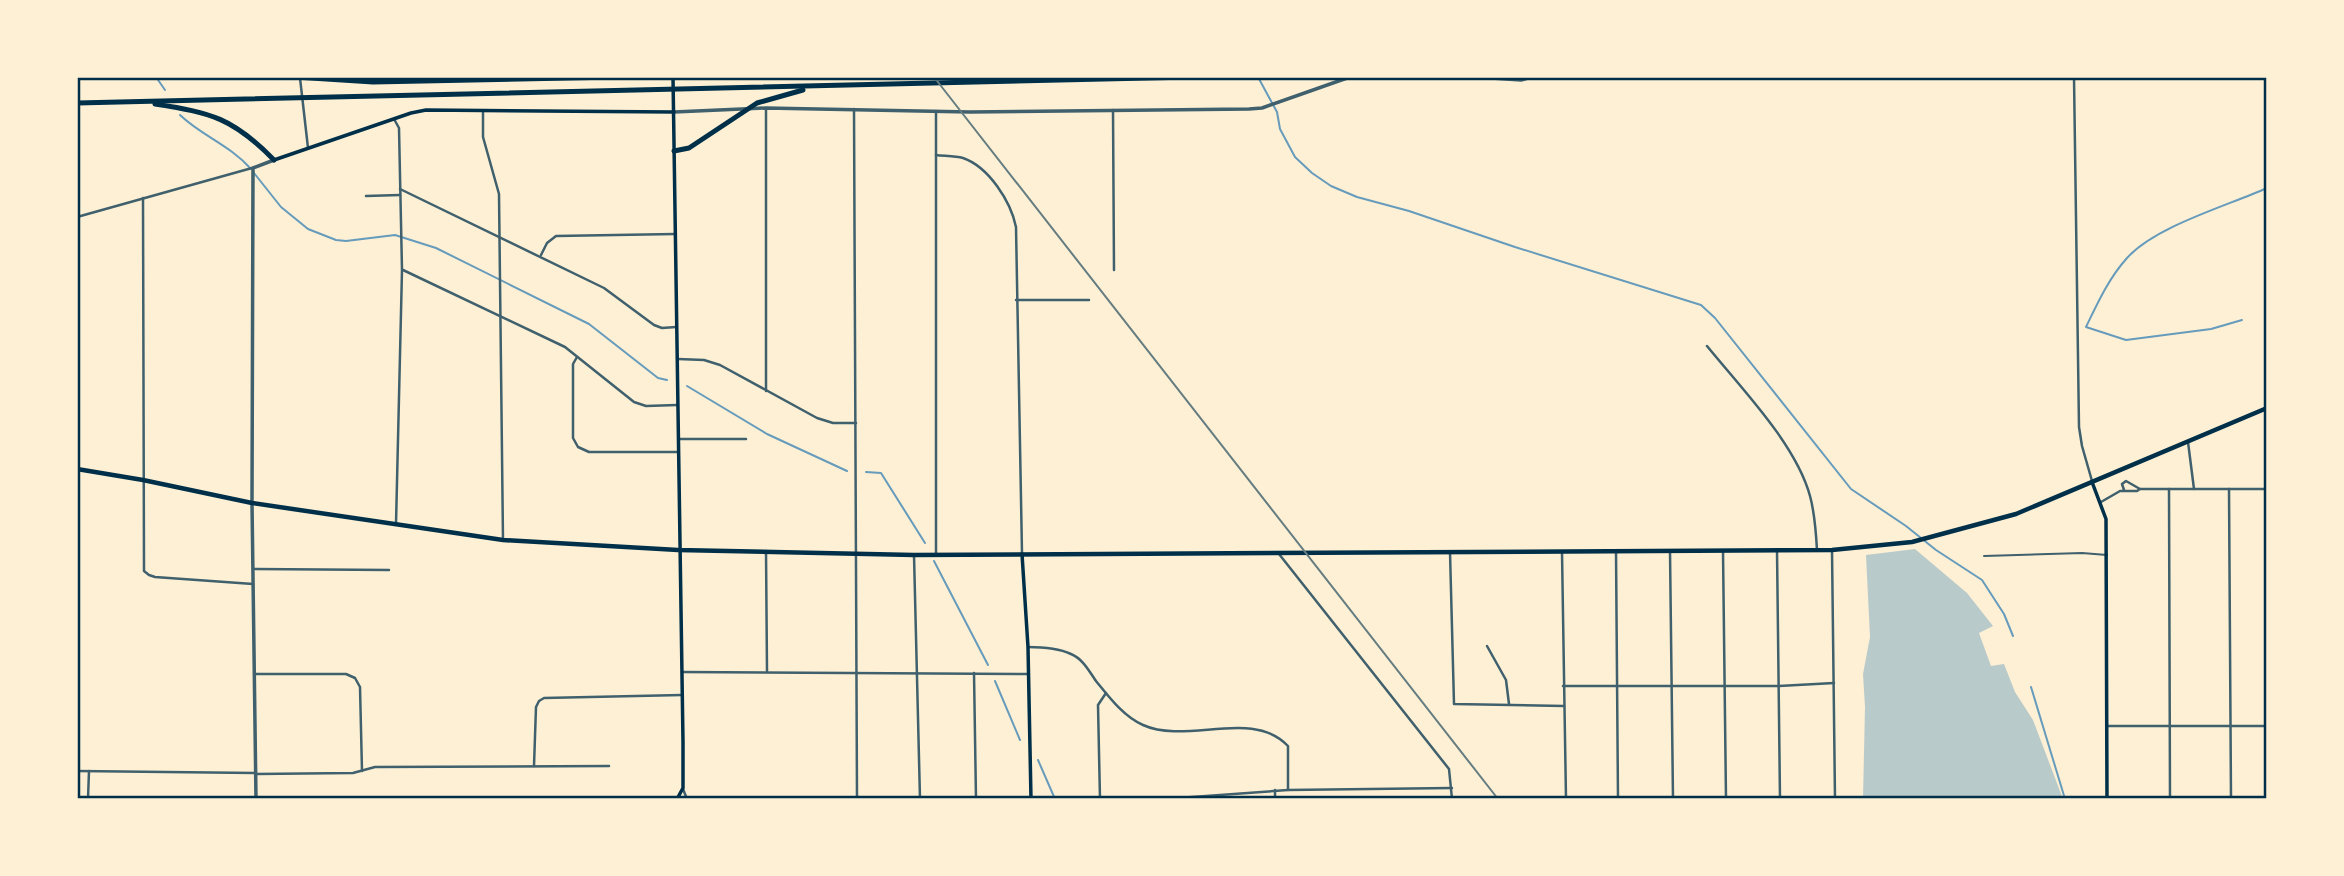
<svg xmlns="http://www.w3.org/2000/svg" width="2344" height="876" viewBox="0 0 2344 876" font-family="'Golos Text',sans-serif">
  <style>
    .green { fill: #b9caca }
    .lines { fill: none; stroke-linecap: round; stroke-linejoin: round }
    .stream { stroke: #669bbc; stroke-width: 2 }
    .service { stroke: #3f606c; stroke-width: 2 }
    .minor { stroke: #3f606c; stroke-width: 2.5 }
    .tertiary { stroke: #3f606c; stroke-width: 3.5 }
    .secondary { stroke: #003049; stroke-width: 3.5 }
    .primary { stroke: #003049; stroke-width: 4.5 }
    .motorway { stroke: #003049; stroke-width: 5 }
    .rail { stroke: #657d81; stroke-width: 2 }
    .neatline { fill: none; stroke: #003049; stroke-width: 2.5 }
  </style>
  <rect width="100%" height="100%" fill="#fdf0d5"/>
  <path class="green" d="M1915 549 1967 593 1993 626 1979 633 1991 666 2004 664 2015 692 2033 720 2063 799H1863L1865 707 1863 674 1870 637 1866 555Z"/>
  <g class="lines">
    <g class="stream">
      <path d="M156 77 165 90"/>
      <path d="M1258 77 1277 112 1280 129 1295 157 1312 173 1331 186 1357 197 1409 211 1515 247 1701 305 1715 318 1851 489 1906 526 1936 550 1982 580 2004 614 2013 636"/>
      <path d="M180 115C202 136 231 146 251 169"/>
      <path d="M254 173 281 207 308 229 336 240 346 241 395 235 436 248 589 324 658 378 667 380"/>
      <path d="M2242 320 2211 329 2126 340 2086 327C2098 302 2109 278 2127 258 2156 226 2227 206 2267 188"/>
      <path d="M687 386 767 434 847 471"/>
      <path d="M866 472 881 473 925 543"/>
      <path d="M934 561 988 665"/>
      <path d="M995 681 1020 740"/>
      <path d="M2031 687 2065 799"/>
      <path d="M1038 760 1055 799"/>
    </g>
    <path class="service" d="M1984 556 2082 553 2107 555"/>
    <g class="minor">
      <path d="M2074 77 2079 427 2082 446 2092 481"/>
      <path d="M300 78 308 148"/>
      <path d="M854 109 857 799"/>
      <path d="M1113 110 1114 270"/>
      <path d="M936 111V554"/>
      <path d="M483 112V137L499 194 503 540"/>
      <path d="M394 119 399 128 402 270 396 524"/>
      <path d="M936 155C944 156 955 156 963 158 989 167 1011 202 1016 227L1022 553"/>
      <path d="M400 189 604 288 654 325 662 328 676 327"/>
      <path d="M366 196 400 195"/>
      <path d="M143 198 144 571 149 575 155 577 253 584"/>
      <path d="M77 217 252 168"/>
      <path d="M541 255 547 243 556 236 675 234"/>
      <path d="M403 270 565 347 634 402 646 406 677 405"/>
      <path d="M1016 300H1089"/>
      <path d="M1707 346C1741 388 1796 444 1810 496 1815 514 1816 532 1817 550"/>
      <path d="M577 357 573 364V438L578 447 589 452H677"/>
      <path d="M678 359 704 360 720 365 817 418 833 423H856"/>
      <path d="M766 391V108"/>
      <path d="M679 439H746"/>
      <path d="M2188 442 2194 489"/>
      <path d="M2169 489 2170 799"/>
      <path d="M2229 489 2231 799"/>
      <path d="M2124 490 2122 484 2126 481 2140 489"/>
      <path d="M2101 502 2120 491H2137L2140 489H2267"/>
      <path d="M1777 550 1780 799"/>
      <path d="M1832 550 1835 799"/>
      <path d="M766 551 767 671"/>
      <path d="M1616 551 1618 799"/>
      <path d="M1670 551 1673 799"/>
      <path d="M1723 551 1726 799"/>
      <path d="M1450 552 1454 704 1564 706"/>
      <path d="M1562 552 1566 799"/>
      <path d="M1279 554 1449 769 1452 799"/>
      <path d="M914 555 920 799"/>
      <path d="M253 569 389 570"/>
      <path d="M1487 646 1506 680 1509 704"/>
      <path d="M1028 647C1042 647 1058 648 1071 654 1083 659 1089 671 1096 681 1109 697 1124 717 1143 725 1187 745 1252 708 1288 746V790"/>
      <path d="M682 672 1028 674"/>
      <path d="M974 673 976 799"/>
      <path d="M254 674H346L355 678 360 687 362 771"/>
      <path d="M1563 686H1779L1834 683"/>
      <path d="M2107 726H2267"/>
      <path d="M534 766 536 707 539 701 544 698 682 695"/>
      <path d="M77 771 255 773"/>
      <path d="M256 774 353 773 375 767 609 766"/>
      <path d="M683 789 687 799"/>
      <path d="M1275 790V799"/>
      <path d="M88 799 89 771"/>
      <path d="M1100 799 1098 705 1106 693"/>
      <path d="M1164 799 1288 790 1452 788"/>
    </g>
    <g class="tertiary">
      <path d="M1476 77 1521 80 1532 77"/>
      <path d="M674 112 766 108 970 112 1249 109 1262 108 1350 77"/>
      <path d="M256 799 252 503 253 168 274 160"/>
    </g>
    <g class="secondary">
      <path d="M673 77 683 742V788L677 799"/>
      <path d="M274 160 411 113 426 110 674 112"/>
      <path d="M2092 482 2106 519 2107 799"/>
      <path d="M1022 554 1028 647 1031 799"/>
    </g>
    <path class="primary" d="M77 469 143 480 252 503 503 540 678 550 914 555 1832 550 1912 542 2016 514 2267 408"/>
    <g class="motorway">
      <path d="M295 77 373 82 616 77"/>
      <path d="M77 103 1192 77"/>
      <path d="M155 104C212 113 233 118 274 160"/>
      <path d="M674 151 689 148 757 103 803 90"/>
    </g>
    <path class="rail" d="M934 77 1498 799"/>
  </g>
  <rect width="2344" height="876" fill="none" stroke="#fdf0d5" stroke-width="158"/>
  <rect x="79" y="79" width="2186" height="718" class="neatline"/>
</svg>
